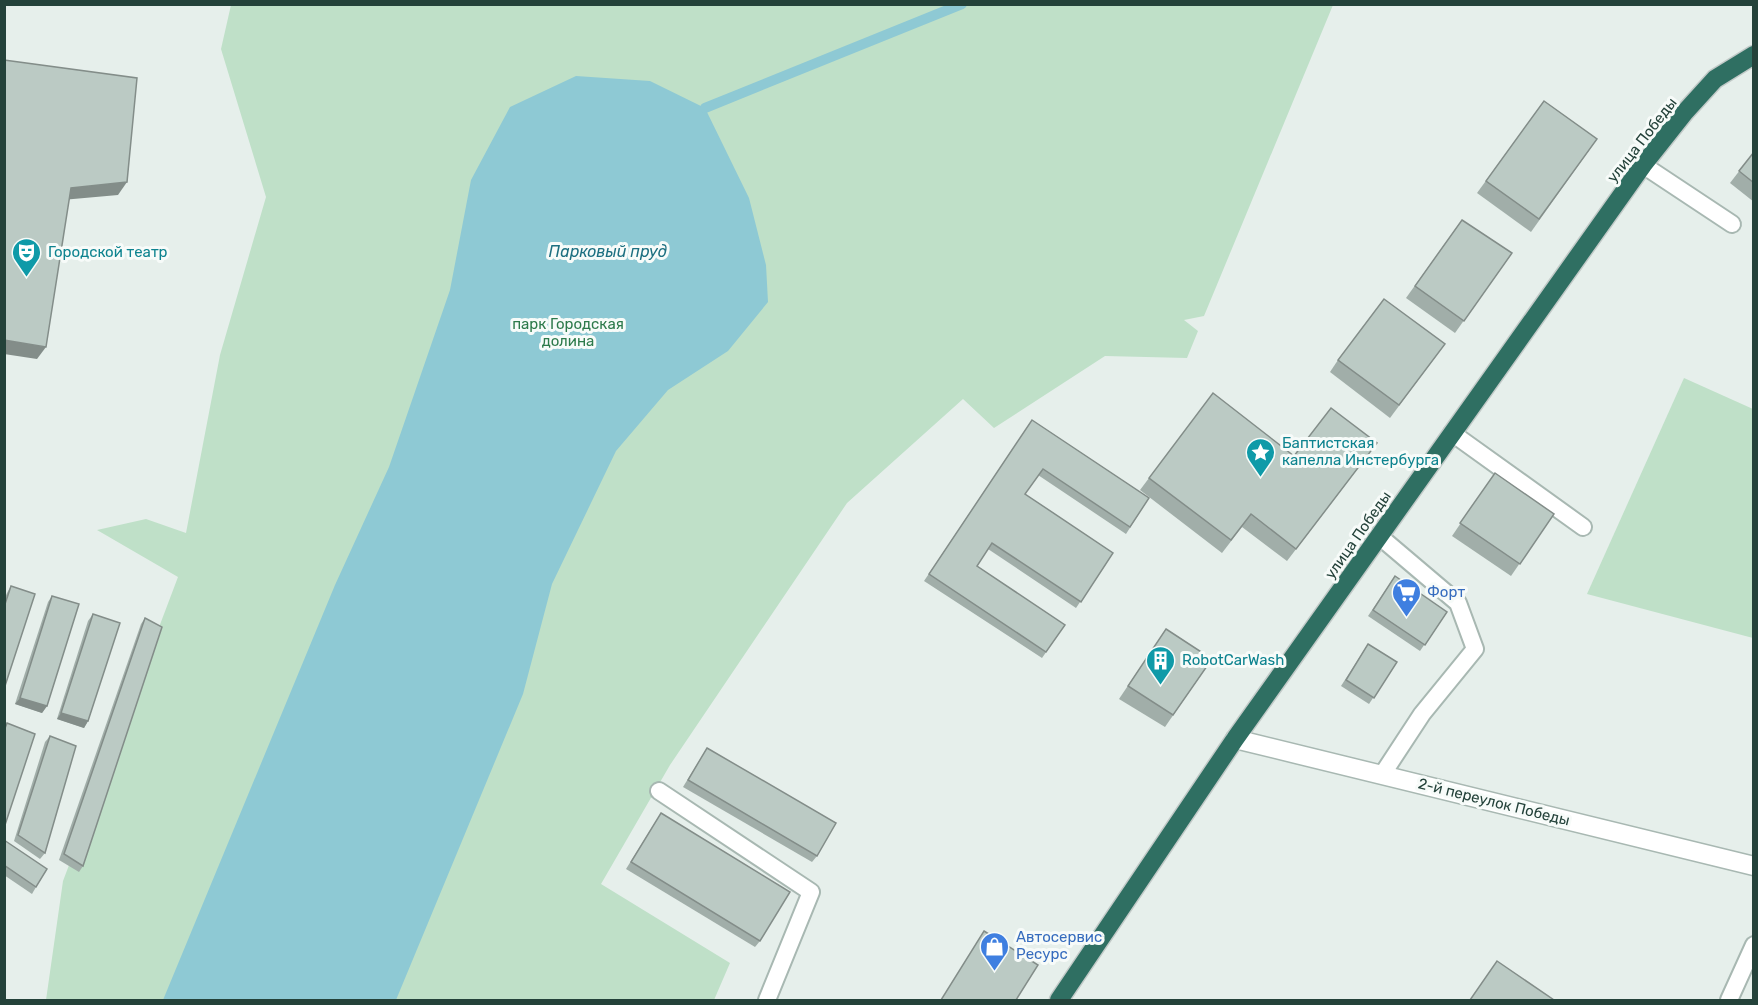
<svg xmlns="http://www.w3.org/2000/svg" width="1758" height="1005" viewBox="0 0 1758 1005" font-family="Rubik,sans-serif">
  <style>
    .green { fill: #bfe0c8 }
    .water { fill: #8ec9d4 }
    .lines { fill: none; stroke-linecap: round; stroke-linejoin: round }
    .stream { stroke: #8ec9d4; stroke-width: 10 }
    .lane-casing { stroke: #a8b8b2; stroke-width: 20 }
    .street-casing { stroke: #a8b8b2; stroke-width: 21 }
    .highway-casing { stroke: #c2cac8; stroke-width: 21 }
    .lane { stroke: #fff; stroke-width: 16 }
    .street { stroke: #fff; stroke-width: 18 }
    .highway { stroke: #2f6f62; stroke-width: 18 }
    .wall { fill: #a1aea9 }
    .shaded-wall { fill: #838d89 }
    .building { fill: #bbcac4; stroke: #838d89; stroke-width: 1.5 }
    .labels { text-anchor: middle; stroke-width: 6; stroke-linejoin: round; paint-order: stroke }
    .street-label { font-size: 15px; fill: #24423a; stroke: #f7fbf9 }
    .culture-label { font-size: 15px; fill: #0d838f; stroke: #f7fbf9; text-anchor: start }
    .park-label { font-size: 15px; fill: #2d7a4b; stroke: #f7fbf9 }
    .shop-label { font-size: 15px; fill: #366cbe; stroke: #f7fbf9; text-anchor: start }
    .water-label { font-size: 16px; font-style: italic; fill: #1c6f80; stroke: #f7fbf9 }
  </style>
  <rect width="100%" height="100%" fill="#e6efeb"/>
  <g class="green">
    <path d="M231 5H1333L1204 316 1184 320 1198 331 1187 358 1105 356 994 428 963 399 847 503 670 765 601 884 730 963 714 1000H46L63 881 178 577 97 530 146 519 186 533 220 355 266 197 221 49Z"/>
    <path d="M1684 378 1753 409V638L1587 594Z"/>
  </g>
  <path class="water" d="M576 76 650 81 705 108 749 198 766 265 768 302 728 351 668 390 616 451 552 584 523 694 396 1000H163L335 585 389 467 450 290 471 180 510 107Z"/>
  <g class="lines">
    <path class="stream" d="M705 108 962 4"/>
    <defs>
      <g id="lane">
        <path d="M1643 165 1732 224"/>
        <path d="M1452 433 1583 527"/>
        <path d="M1379 536 1458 603 1475 649 1422 714 1382 775"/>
        <path d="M659 791 811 892 767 1000"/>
        <path d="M1729 1000 1754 945"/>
      </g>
      <path id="street" d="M1235 739 1754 866"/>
      <path id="highway" d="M1059 1000 1235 739 1643 165 1685 112 1715 79 1754 55"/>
    </defs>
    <use href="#lane" class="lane-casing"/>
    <use href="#street" class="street-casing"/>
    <use href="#highway" class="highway-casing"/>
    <use href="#lane" class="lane"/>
    <use href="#street" class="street"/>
    <use href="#highway" class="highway"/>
  </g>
  <g class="wall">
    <path d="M1544 101 1597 139 1531 232 1477 193Z"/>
    <path d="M1754 152V202L1730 183Z"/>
    <path d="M1462 220 1512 253 1455 333 1406 298Z"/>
    <path d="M1436 356 1390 418 1330 372 1338 360Z"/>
    <path d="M1032 420 1149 498 1126 534 1038 475 1025 494 1113 553 1076 608 988 549 977 566 1065 625 1042 658 924 581Z"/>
    <path d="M1368 455 1287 561 1242 527 1222 553 1140 490 1149 478 1294 456Z"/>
    <path d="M1495 473 1554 514 1511 576 1452 536Z"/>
    <path d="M1395 576 1447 612 1420 651 1368 616Z"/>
    <path d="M11 586 4 689V600L7 593Z"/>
    <path d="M52 596 47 706 42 713 15 704 48 602Z"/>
    <path d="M93 614 88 721 84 728 57 719 88 621Z"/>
    <path d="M145 618 83 866 79 872 59 860 141 624Z"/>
    <path d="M1166 629 1212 659 1165 727 1119 699Z"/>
    <path d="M1368 644 1397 662 1369 704 1341 686Z"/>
    <path d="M50 736 45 853 40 859 14 841 45 742Z"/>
    <path d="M707 748 817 856 812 862 683 787Z"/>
    <path d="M661 813 760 941 755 947 626 869Z"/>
    <path d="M4 840 36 887 32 894 4 875Z"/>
  </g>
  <g class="shaded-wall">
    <path d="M127 182 118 195 62 200 71 188Z"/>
    <path d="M4 340 46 347 37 359 4 354Z"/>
    <path d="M20 698 47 706 42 713 15 704Z"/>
    <path d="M61 713 88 721 84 728 57 719Z"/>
  </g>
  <g class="building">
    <path d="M4 60 137 78 127 182 71 188 46 347 4 340Z"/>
    <path d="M1544 101 1597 139 1539 219 1486 181Z"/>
    <path d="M1754 152V183L1739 171Z"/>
    <path d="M1462 220 1512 253 1464 321 1415 286Z"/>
    <path d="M1384 299 1445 344 1399 405 1338 360Z"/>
    <path d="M1213 393 1294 456 1331 408 1377 443 1296 549 1251 514 1231 540 1149 478Z"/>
    <path d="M1032 420 1149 498 1130 527 1043 469 1025 494 1113 553 1081 602 992 543 977 566 1065 625 1046 652 929 574Z"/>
    <path d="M1495 473 1554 514 1520 564 1460 523Z"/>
    <path d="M1395 576 1447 612 1425 645 1373 610Z"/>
    <path d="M11 586 35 594 4 689V607Z"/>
    <path d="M52 596 79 604 47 706 20 698Z"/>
    <path d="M93 614 120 623 88 721 61 713Z"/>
    <path d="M145 618 162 627 83 866 64 854Z"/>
    <path d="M1166 629 1212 659 1173 715 1128 686Z"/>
    <path d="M1368 644 1397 662 1374 698 1346 680Z"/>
    <path d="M7 723 35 734 5 825 4 731Z"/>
    <path d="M50 736 76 746 45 853 18 835Z"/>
    <path d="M707 748 836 823 817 856 688 780Z"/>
    <path d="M661 813 790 892 760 941 631 862Z"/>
    <path d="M4 840 47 869 36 887 4 865Z"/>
    <path d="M984 931 1038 965 1016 1000H941Z"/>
    <path d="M1497 961 1554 1000H1470Z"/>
  </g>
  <defs>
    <symbol id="theatre-pin" viewBox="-11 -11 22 30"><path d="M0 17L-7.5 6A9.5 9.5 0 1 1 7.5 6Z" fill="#0f9aa8" stroke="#f7fbf9"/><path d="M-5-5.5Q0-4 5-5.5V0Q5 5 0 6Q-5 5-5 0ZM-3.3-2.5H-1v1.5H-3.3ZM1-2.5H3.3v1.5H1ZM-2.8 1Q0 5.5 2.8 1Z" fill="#fff"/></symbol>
    <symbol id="sight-pin" viewBox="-11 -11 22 30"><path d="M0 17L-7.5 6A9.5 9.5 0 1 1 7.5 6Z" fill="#0f9aa8" stroke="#f7fbf9"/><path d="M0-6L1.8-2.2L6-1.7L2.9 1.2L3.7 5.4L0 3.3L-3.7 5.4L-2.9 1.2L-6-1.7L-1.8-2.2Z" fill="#fff"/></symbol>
    <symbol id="supermarket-pin" viewBox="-11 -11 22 30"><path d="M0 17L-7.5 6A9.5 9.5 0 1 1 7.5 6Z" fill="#3f7fe0" stroke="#f7fbf9"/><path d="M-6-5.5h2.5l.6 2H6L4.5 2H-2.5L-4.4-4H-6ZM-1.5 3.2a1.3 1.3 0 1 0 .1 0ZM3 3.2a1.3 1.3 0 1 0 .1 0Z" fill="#fff"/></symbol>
    <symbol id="building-pin" viewBox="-11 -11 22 30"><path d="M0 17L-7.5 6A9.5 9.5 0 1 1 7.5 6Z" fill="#0f9aa8" stroke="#f7fbf9"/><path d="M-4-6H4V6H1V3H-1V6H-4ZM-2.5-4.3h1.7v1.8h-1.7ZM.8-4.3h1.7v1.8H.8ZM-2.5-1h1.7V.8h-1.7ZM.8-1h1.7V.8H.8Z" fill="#fff"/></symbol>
    <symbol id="shop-pin" viewBox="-11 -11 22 30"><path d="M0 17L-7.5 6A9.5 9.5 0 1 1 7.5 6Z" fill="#3f7fe0" stroke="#f7fbf9"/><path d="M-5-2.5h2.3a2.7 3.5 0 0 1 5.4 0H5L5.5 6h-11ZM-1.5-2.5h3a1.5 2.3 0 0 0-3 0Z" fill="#fff"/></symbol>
  </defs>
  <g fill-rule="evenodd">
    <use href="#theatre-pin" x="10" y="236" width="33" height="45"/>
    <use href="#sight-pin" x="1244" y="436" width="33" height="45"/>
    <use href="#supermarket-pin" x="1390" y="576" width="33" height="45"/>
    <use href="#building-pin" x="1144" y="644" width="33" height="45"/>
    <use href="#shop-pin" x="978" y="930" width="33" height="45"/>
  </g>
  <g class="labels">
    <g class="street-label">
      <text transform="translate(1642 140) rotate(-52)" y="5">улица Победы</text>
      <text transform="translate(1358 535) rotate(-55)" y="5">улица Победы</text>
      <text transform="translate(1494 802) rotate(14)" y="5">2-й переулок Победы</text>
    </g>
    <g class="culture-label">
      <text x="48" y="257">Городской театр</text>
      <text x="1282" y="448">Баптистская<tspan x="1282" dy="17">капелла Инстербурга</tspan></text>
      <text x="1182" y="665">RobotCarWash</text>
    </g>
    <g class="park-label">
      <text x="568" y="329">парк Городская<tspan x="568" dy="17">долина</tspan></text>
    </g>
    <g class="shop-label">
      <text x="1427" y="597">Форт</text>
      <text x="1016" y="942">Автосервис<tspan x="1016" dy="17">Ресурс</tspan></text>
    </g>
    <g class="water-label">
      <text x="608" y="257">Парковый пруд</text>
    </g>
  </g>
  <rect width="1758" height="1005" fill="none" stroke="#24423a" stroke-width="12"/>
</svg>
